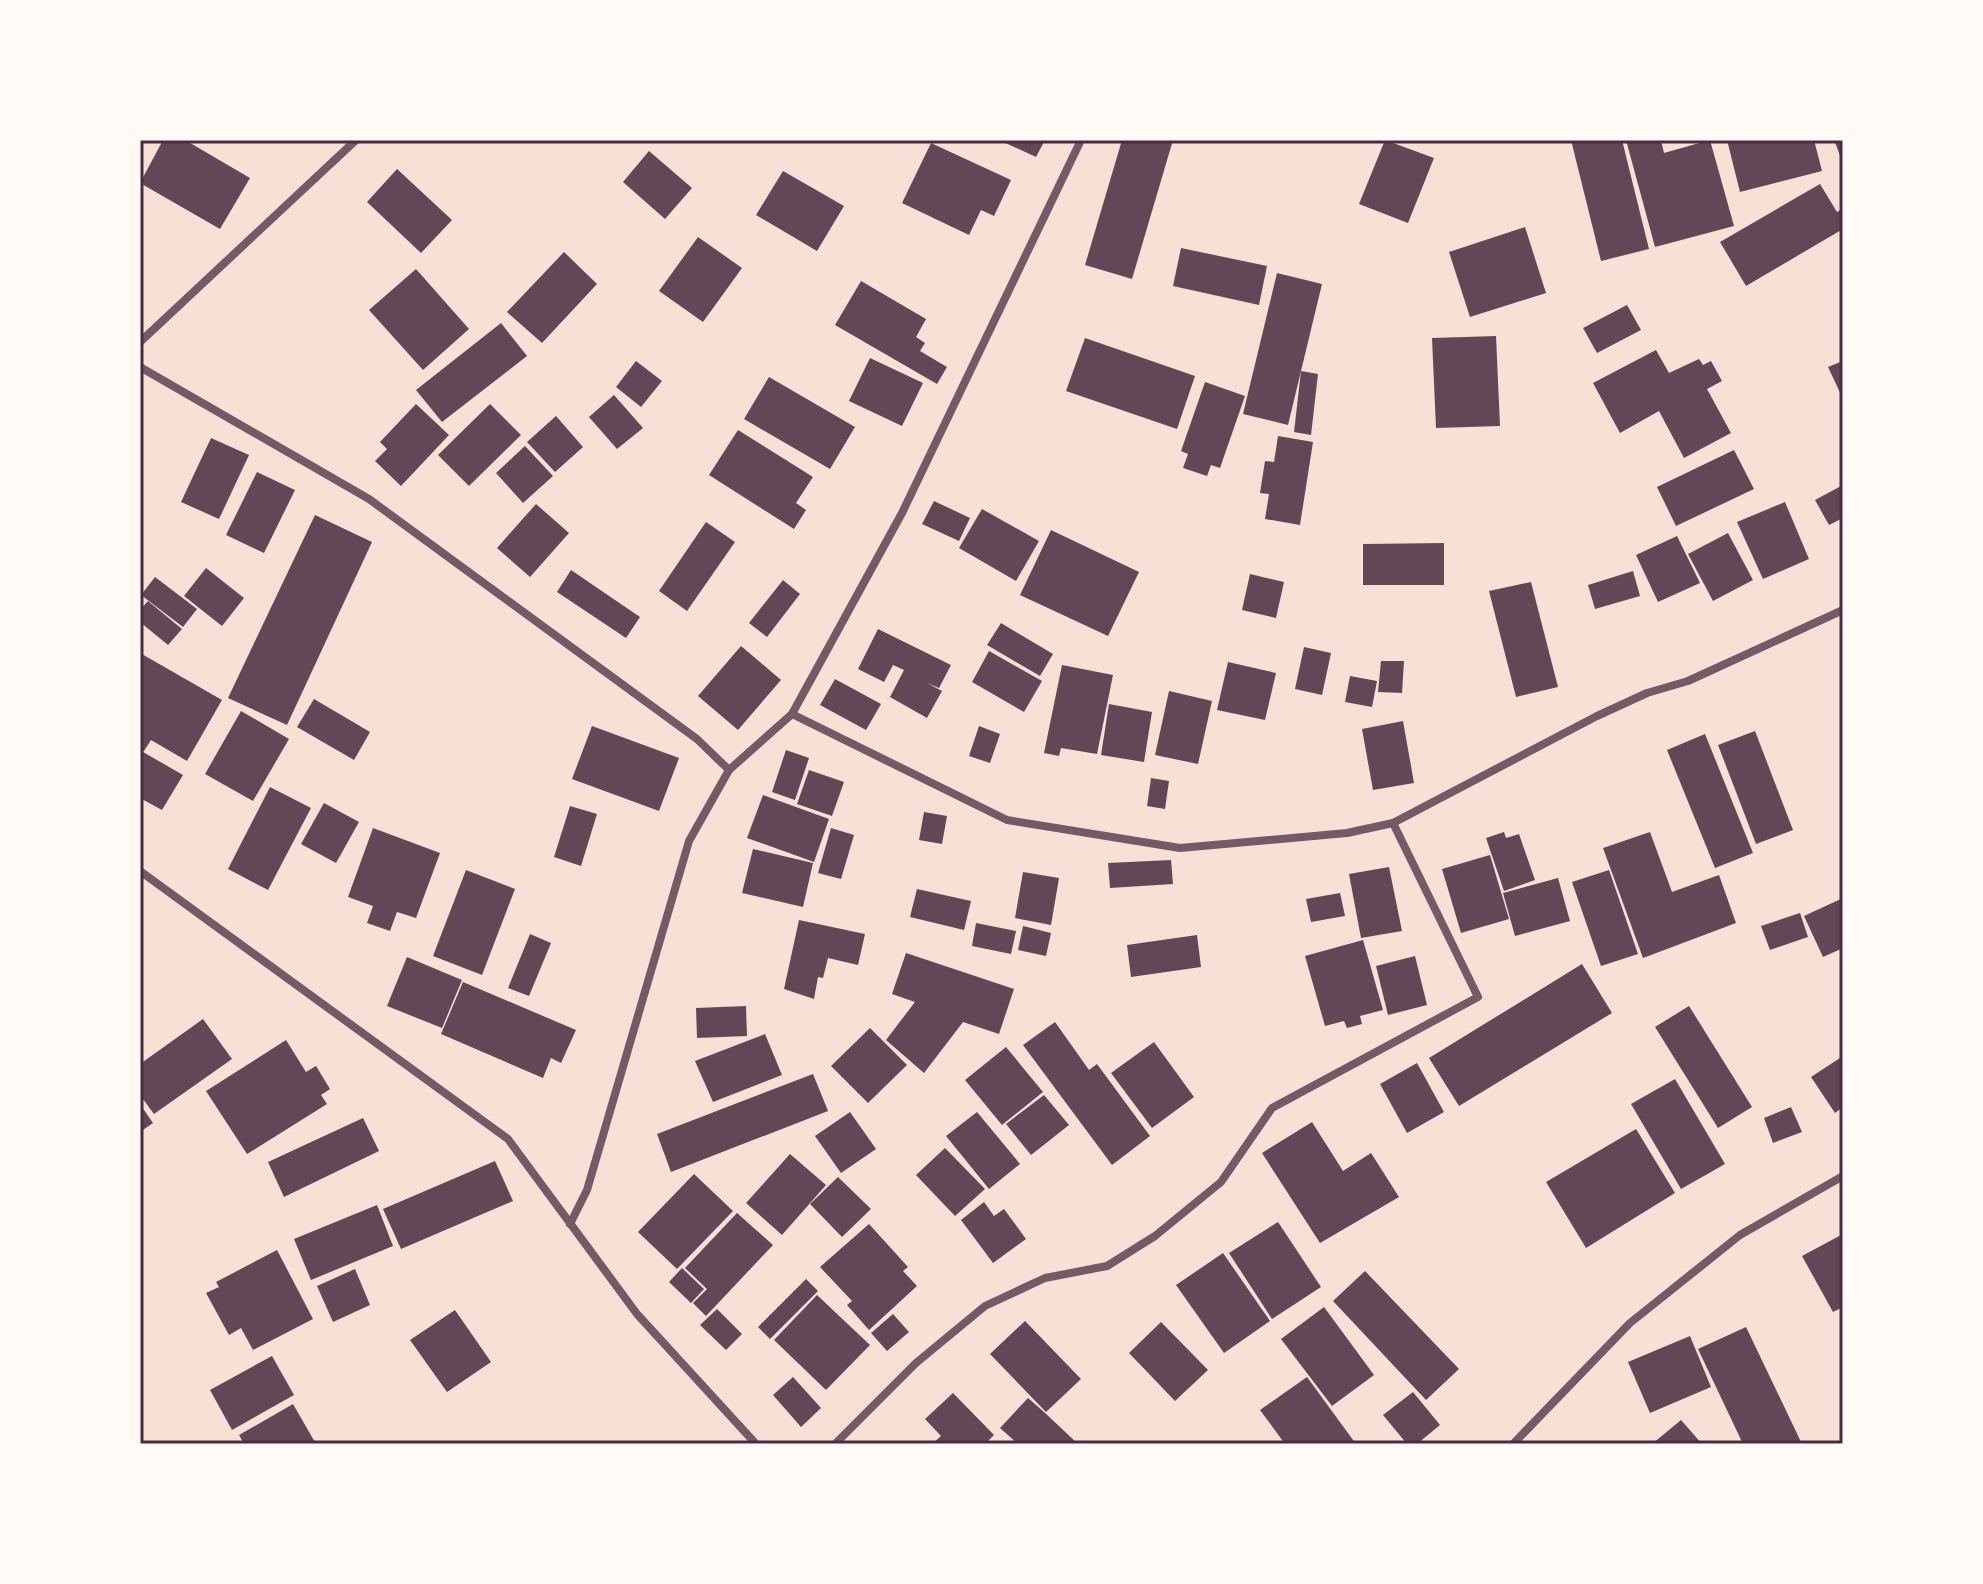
<svg xmlns="http://www.w3.org/2000/svg" width="1983" height="1584" viewBox="0 0 1983 1584" font-family="Roboto,sans-serif">
  <style>
    .building { fill: #644757 }
    .lines { fill: none; stroke-linecap: round; stroke-linejoin: round }
    .minor { stroke: #755966; stroke-width: 8 }
    .neatline { fill: none; stroke: #4a2c40; stroke-width: 3 }
  </style>
  <rect width="100%" height="100%" fill="#f7e1d7"/>
  <g class="building">
    <path d="M163 140H185L250 178 220 229 140 183Z"/>
    <path d="M999 140H1045L1036 157Z"/>
    <path d="M1122 140H1173L1132 279 1085 265Z"/>
    <path d="M1385 140 1434 158 1408 223 1359 204Z"/>
    <path d="M1571 140H1622L1649 249 1601 261Z"/>
    <path d="M1626 140H1661L1664 153 1710 140 1734 226 1655 247Z"/>
    <path d="M1727 140H1814L1822 171 1740 192Z"/>
    <path d="M1834 140H1843V163Z"/>
    <path d="M931 143 1011 180 994 216 981 210 969 235 902 203Z"/>
    <path d="M649 151 692 188 665 219 623 182Z"/>
    <path d="M397 169 452 220 421 253 367 202Z"/>
    <path d="M783 171 844 206 817 251 756 215Z"/>
    <path d="M1820 184 1837 212 1843 208V229L1746 286 1720 242Z"/>
    <path d="M1525 227 1546 293 1470 317 1449 252Z"/>
    <path d="M698 237 742 268 703 322 659 291Z"/>
    <path d="M1181 248 1267 266 1259 305 1173 286Z"/>
    <path d="M564 252 597 284 542 343 507 312Z"/>
    <path d="M416 269 469 329 423 370 369 310Z"/>
    <path d="M1277 273 1322 284 1288 425 1243 414Z"/>
    <path d="M861 281 926 319 916 337 925 343 920 351 947 367 937 384 835 325Z"/>
    <path d="M1627 305 1641 330 1597 353 1583 328Z"/>
    <path d="M501 323 527 356 442 422 416 390Z"/>
    <path d="M1496 336 1500 426 1436 428 1432 338Z"/>
    <path d="M1085 338 1195 376 1177 429 1066 391Z"/>
    <path d="M1656 350 1669 373 1699 359 1703 365 1711 361 1722 381 1707 389 1731 433 1684 458 1659 411 1620 433 1593 383Z"/>
    <path d="M870 358 923 383 902 426 849 401Z"/>
    <path d="M636 361 662 381 641 407 616 387Z"/>
    <path d="M1843 361V399L1828 367Z"/>
    <path d="M1301 371 1318 374 1311 435 1294 432Z"/>
    <path d="M769 377 855 427 830 469 744 419Z"/>
    <path d="M1205 382 1245 396 1220 468 1211 465 1207 476 1183 468 1188 454 1181 451Z"/>
    <path d="M614 395 643 428 617 449 589 417Z"/>
    <path d="M416 404 449 435 401 486 375 461 387 449 380 442Z"/>
    <path d="M490 404 521 435 469 486 438 455Z"/>
    <path d="M556 416 583 447 555 472 527 442Z"/>
    <path d="M738 430 813 477 796 503 806 510 794 529 709 475Z"/>
    <path d="M1278 436 1313 442 1300 525 1265 519 1269 494 1260 493 1265 461 1274 462Z"/>
    <path d="M211 438 249 455 219 519 181 502Z"/>
    <path d="M525 446 553 476 523 503 496 473Z"/>
    <path d="M1734 450 1754 489 1676 526 1657 487Z"/>
    <path d="M257 472 295 490 264 553 226 535Z"/>
    <path d="M1843 485V518L1829 525 1815 500Z"/>
    <path d="M934 501 970 518 959 541 922 524Z"/>
    <path d="M1785 502 1809 559 1763 579 1737 522Z"/>
    <path d="M536 504 569 533 530 577 497 548Z"/>
    <path d="M982 509 1039 541 1016 581 959 548Z"/>
    <path d="M315 515 372 542 287 725 228 698Z"/>
    <path d="M706 522 735 542 687 611 659 591Z"/>
    <path d="M1051 530 1139 572 1108 636 1020 595Z"/>
    <path d="M1728 533 1753 580 1713 601 1688 554Z"/>
    <path d="M1677 536 1700 583 1658 602 1636 555Z"/>
    <path d="M1444 543V585H1363V544Z"/>
    <path d="M206 568 244 598 222 626 184 596Z"/>
    <path d="M571 570 640 617 626 638 557 592Z"/>
    <path d="M1633 571 1640 596 1595 609 1588 585Z"/>
    <path d="M1250 574 1284 582 1276 618 1242 610Z"/>
    <path d="M155 577 197 609 183 627 141 595Z"/>
    <path d="M783 580 800 594 767 637 749 623Z"/>
    <path d="M1531 582 1558 687 1516 697 1489 591Z"/>
    <path d="M148 601 182 629 168 645 140 622V610Z"/>
    <path d="M1001 623 1053 654 1040 676 987 645Z"/>
    <path d="M878 629 951 665 939 688 927 683 942 691 927 718 890 697 904 670 893 665 884 682 858 669Z"/>
    <path d="M741 646 781 680 738 730 698 696Z"/>
    <path d="M1304 647 1331 653 1322 695 1295 689Z"/>
    <path d="M989 651 1042 681 1024 712 972 682Z"/>
    <path d="M140 653 222 700 187 761 151 740 144 751 140 749Z"/>
    <path d="M1381 661H1404L1402 693 1378 692Z"/>
    <path d="M1228 662 1276 673 1265 720 1217 710Z"/>
    <path d="M1062 665 1113 675 1097 754 1061 748 1059 756 1044 753Z"/>
    <path d="M1350 676 1377 681 1372 707 1345 702Z"/>
    <path d="M835 679 881 704 866 730 820 705Z"/>
    <path d="M1169 691 1212 701 1198 764 1155 755Z"/>
    <path d="M314 699 370 732 354 760 297 727Z"/>
    <path d="M1109 704 1152 712 1144 762 1101 755Z"/>
    <path d="M241 711 289 739 253 801 205 774Z"/>
    <path d="M1403 721 1414 783 1373 790 1362 729Z"/>
    <path d="M592 726 679 758 659 811 572 779Z"/>
    <path d="M979 726 1000 734 990 763 969 756Z"/>
    <path d="M1755 731 1793 830 1756 844 1718 745Z"/>
    <path d="M1705 734 1753 853 1715 868 1667 750Z"/>
    <path d="M786 750 809 758 795 800 772 792Z"/>
    <path d="M143 752 183 775 162 810 140 798Z"/>
    <path d="M809 770 844 782 832 816 797 804Z"/>
    <path d="M1151 778 1169 781 1165 809 1147 806Z"/>
    <path d="M270 787 311 808 268 890 228 869Z"/>
    <path d="M763 795 829 819 814 862 747 838Z"/>
    <path d="M324 803 359 822 336 863 301 844Z"/>
    <path d="M570 806 597 814 581 866 554 857Z"/>
    <path d="M924 812 947 816 942 844 919 840Z"/>
    <path d="M373 828 440 853 416 918 397 912 390 931 367 923 373 906 348 897Z"/>
    <path d="M831 828 854 835 841 879 818 873Z"/>
    <path d="M1504 832 1506 838 1519 834 1535 880 1504 891 1486 838Z"/>
    <path d="M1650 832 1672 892 1719 875 1736 923 1643 958 1603 848Z"/>
    <path d="M753 849 813 863 803 907 742 893Z"/>
    <path d="M1490 855 1509 919 1461 933 1442 869Z"/>
    <path d="M1171 860 1173 884 1110 888 1108 863Z"/>
    <path d="M1389 867 1402 931 1361 938 1349 874Z"/>
    <path d="M466 870 515 889 482 975 433 956Z"/>
    <path d="M1609 870 1638 954 1601 966 1572 882Z"/>
    <path d="M1023 872 1059 878 1051 925 1015 918Z"/>
    <path d="M1558 878 1570 921 1515 936 1503 893Z"/>
    <path d="M917 889 971 901 964 930 910 917Z"/>
    <path d="M1340 893 1345 916 1311 922 1306 899Z"/>
    <path d="M1843 898V948L1823 957 1804 916Z"/>
    <path d="M1800 913 1808 937 1770 950 1761 926Z"/>
    <path d="M799 920 865 934 858 965 828 958 823 978 818 977 814 999 784 989Z"/>
    <path d="M976 923 1016 931 1011 954 972 946Z"/>
    <path d="M1023 926 1051 933 1046 956 1018 950Z"/>
    <path d="M530 934 551 943 529 996 508 988Z"/>
    <path d="M1197 935 1201 967 1131 977 1127 945Z"/>
    <path d="M1363 940 1383 1010 1360 1016 1362 1024 1347 1028 1344 1021 1325 1026 1305 956Z"/>
    <path d="M906 953 1014 989 999 1034 963 1022 924 1073 886 1040 915 1002 892 994Z"/>
    <path d="M1415 956 1427 1005 1388 1015 1376 966Z"/>
    <path d="M407 957 462 980 442 1028 387 1006Z"/>
    <path d="M1582 964 1612 1013 1459 1106 1429 1058Z"/>
    <path d="M463 982 576 1030 561 1063 551 1058 543 1078 441 1034Z"/>
    <path d="M746 1006 747 1036 697 1038 696 1008Z"/>
    <path d="M1689 1006 1752 1107 1718 1128 1655 1027Z"/>
    <path d="M203 1019 232 1059 154 1114 140 1095V1064Z"/>
    <path d="M1055 1022 1089 1070 1097 1064 1150 1136 1112 1165 1023 1045Z"/>
    <path d="M870 1028 907 1065 868 1103 831 1066Z"/>
    <path d="M765 1034 782 1075 713 1102 695 1061Z"/>
    <path d="M286 1040 306 1072 316 1066 330 1089 321 1095 327 1104 247 1154 206 1091Z"/>
    <path d="M1154 1042 1194 1097 1152 1128 1111 1073Z"/>
    <path d="M1006 1047 1043 1092 1002 1125 965 1080Z"/>
    <path d="M1843 1056V1107L1835 1113 1811 1077Z"/>
    <path d="M1417 1063 1444 1112 1407 1133 1380 1084Z"/>
    <path d="M813 1074 828 1111 671 1172 657 1134Z"/>
    <path d="M1675 1079 1725 1164 1681 1189 1631 1104Z"/>
    <path d="M1044 1095 1069 1125 1031 1155 1006 1124Z"/>
    <path d="M140 1104 153 1123 140 1132Z"/>
    <path d="M1791 1107 1802 1132 1773 1143 1764 1118Z"/>
    <path d="M850 1112 876 1149 841 1173 815 1136Z"/>
    <path d="M977 1112 1020 1164 989 1189 946 1136Z"/>
    <path d="M363 1118 379 1151 284 1197 268 1162Z"/>
    <path d="M1312 1122 1343 1171 1371 1153 1399 1197 1320 1243 1262 1153Z"/>
    <path d="M1636 1129 1675 1193 1586 1248 1546 1182Z"/>
    <path d="M945 1148 985 1189 955 1216 916 1175Z"/>
    <path d="M790 1154 826 1185 782 1235 746 1203Z"/>
    <path d="M495 1161 513 1201 401 1249 383 1209Z"/>
    <path d="M694 1174 733 1211 677 1269 638 1232Z"/>
    <path d="M838 1177 871 1209 842 1237 810 1204Z"/>
    <path d="M984 1202 994 1216 1004 1209 1026 1239 993 1263 961 1220Z"/>
    <path d="M377 1205 393 1246 311 1280 294 1239Z"/>
    <path d="M737 1213 773 1245 706 1316 693 1303 707 1289 685 1268Z"/>
    <path d="M1278 1222 1321 1287 1272 1319 1229 1253Z"/>
    <path d="M869 1224 908 1267 903 1271 917 1286 869 1330 847 1305 852 1301 820 1267Z"/>
    <path d="M1843 1234V1307L1833 1312 1802 1256Z"/>
    <path d="M277 1250 313 1319 253 1350 241 1328 229 1335 206 1293 219 1287 216 1282Z"/>
    <path d="M1223 1253 1270 1321 1224 1353 1176 1285Z"/>
    <path d="M682 1268 704 1289 691 1303 669 1282Z"/>
    <path d="M355 1269 370 1305 333 1322 317 1286Z"/>
    <path d="M1365 1271 1459 1369 1426 1400 1333 1301Z"/>
    <path d="M806 1279 818 1291 770 1339 758 1327Z"/>
    <path d="M817 1295 870 1345 826 1390 774 1340Z"/>
    <path d="M1324 1307 1374 1375 1332 1406 1281 1339Z"/>
    <path d="M717 1309 742 1334 726 1350 700 1325Z"/>
    <path d="M455 1310 491 1362 447 1392 410 1340Z"/>
    <path d="M893 1314 909 1332 887 1351 871 1333Z"/>
    <path d="M1025 1321 1081 1379 1046 1412 990 1354Z"/>
    <path d="M1161 1322 1208 1370 1175 1401 1129 1353Z"/>
    <path d="M1746 1327 1802 1444H1743L1698 1349Z"/>
    <path d="M1690 1336 1711 1387 1650 1413 1628 1362Z"/>
    <path d="M272 1356 294 1395 232 1430 210 1390Z"/>
    <path d="M793 1377 821 1408 801 1427 773 1395Z"/>
    <path d="M1307 1377 1356 1444H1285L1260 1410Z"/>
    <path d="M1413 1392 1440 1425 1417 1444H1407L1383 1415Z"/>
    <path d="M953 1393 994 1435 985 1444H932L941 1436 925 1419Z"/>
    <path d="M1028 1398 1044 1412 1078 1444H1018L1000 1428Z"/>
    <path d="M293 1404 316 1444H244L239 1435Z"/>
    <path d="M1681 1420 1702 1444H1652Z"/>
  </g>
  <g class="lines">
    <g class="minor">
      <path d="M140 342 356 140"/>
      <path d="M140 367 369 499 697 739 729 770 689 841 587 1190 570 1224"/>
      <path d="M792 714 1007 820 1180 848 1347 833 1393 823 1597 716 1647 693 1688 681 1843 610"/>
      <path d="M729 770 792 714 902 513 1081 140"/>
      <path d="M140 871 508 1139 637 1314 756 1444"/>
      <path d="M835 1444 916 1363 985 1306 1045 1278 1107 1266 1155 1236 1221 1182 1272 1108 1478 997 1393 823"/>
      <path d="M1513 1444 1630 1323 1740 1235 1843 1176"/>
    </g>
  </g>
  <rect width="1983" height="1584" fill="none" stroke="#fffaf5" stroke-width="284"/>
  <rect x="142" y="142" width="1699" height="1300" class="neatline"/>
</svg>
